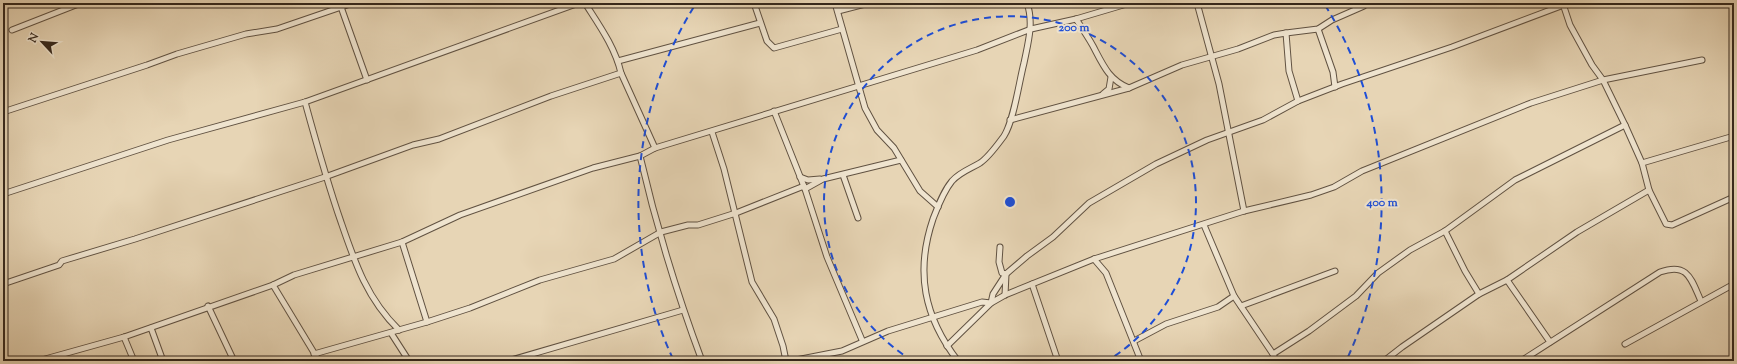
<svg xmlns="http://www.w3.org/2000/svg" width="1737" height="364" viewBox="0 0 1737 364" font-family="'Sorts Mill Goudy',serif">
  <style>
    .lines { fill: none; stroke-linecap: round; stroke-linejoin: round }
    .minor-casing { stroke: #615242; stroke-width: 7 }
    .minor { stroke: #efe4cf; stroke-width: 5 }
    .ring { fill: none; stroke: #1d4ed8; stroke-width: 2; stroke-dasharray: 7 5 }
    .centre { fill: #1d4ed8; stroke: #efe4cf; stroke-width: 2 }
    .ring-label { font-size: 12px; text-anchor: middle; font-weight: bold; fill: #1d4ed8; stroke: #efe4cf; stroke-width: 4; stroke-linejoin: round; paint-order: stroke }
  </style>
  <rect width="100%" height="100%" fill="#e7d5b5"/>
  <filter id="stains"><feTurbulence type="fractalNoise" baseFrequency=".005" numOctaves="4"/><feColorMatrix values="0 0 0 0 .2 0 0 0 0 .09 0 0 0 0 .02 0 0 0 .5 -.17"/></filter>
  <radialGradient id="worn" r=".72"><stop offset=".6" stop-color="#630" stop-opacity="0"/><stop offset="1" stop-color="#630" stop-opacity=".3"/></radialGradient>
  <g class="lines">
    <defs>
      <g id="minor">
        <path d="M585 3C599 25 615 47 621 73L655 148"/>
        <path d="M754 3 767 41 774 48 842 29"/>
        <path d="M835 3 865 108 877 130 894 148 920 191 938 207"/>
        <path d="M1197 3 1219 84 1244 211"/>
        <path d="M1563 4 1570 25 1592 65 1603 80 1625 125 1642 163 1649 190 1666 224 1672 225 1734 197"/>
        <path d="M341 7 367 80"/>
        <path d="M838 11 869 3"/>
        <path d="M1076 19C1082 28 1088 37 1093 46 1103 65 1109 80 1129 88L1182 65 1238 49 1274 35 1286 33 1289 71 1298 101"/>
        <path d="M1318 29 1333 72 1335 87"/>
        <path d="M12 30 81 3"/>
        <path d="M1286 33 1318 29 1332 20 1364 6V3"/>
        <path d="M618 61 760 23"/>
        <path d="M1103 94 1109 89 1111 77"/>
        <path d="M305 102C316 142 327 182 341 222 355 263 367 299 399 330"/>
        <path d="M774 111 805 189 827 257 862 340"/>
        <path d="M3 112 147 65 177 54 246 34 277 29 353 3"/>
        <path d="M1010 120 1129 88"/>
        <path d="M712 132 724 169 752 282 774 319 783 346 786 361"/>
        <path d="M640 156C656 225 677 294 702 361"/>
        <path d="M1642 163 1734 136"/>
        <path d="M843 175 858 218"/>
        <path d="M800 177 808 180 820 179"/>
        <path d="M805 189 823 179 901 160"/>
        <path d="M3 194 168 140 305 102 579 3"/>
        <path d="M1204 225 1234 296 1273 354 1276 361"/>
        <path d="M1445 231 1465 271 1479 294"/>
        <path d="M402 242 427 322"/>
        <path d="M1000 247 999 262 1002 273 1006 274 1005 295"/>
        <path d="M1094 259 1106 273 1141 361"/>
        <path d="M1507 280 1550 342"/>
        <path d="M3 284 59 265 62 261 135 239 325 177 413 145 439 139 551 96 621 73"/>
        <path d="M1032 284 1058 361"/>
        <path d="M273 285 319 361"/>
        <path d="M208 306 234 361"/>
        <path d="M1241 306 1335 271"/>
        <path d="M151 328 163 361"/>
        <path d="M391 333 409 361"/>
        <path d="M124 337 134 361"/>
        <path d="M1134 341 1166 324 1218 307 1234 296"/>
        <path d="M1625 344 1734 284"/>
        <path d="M947 346 991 303 993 294 1006 274 1027 256 1053 237 1089 203 1156 164 1207 140 1263 120 1298 101 1342 84 1452 47 1569 3"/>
        <path d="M314 354 427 322 470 308 540 280 614 259 661 232 688 225H698L736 213 804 186"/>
        <path d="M1273 354 1309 331 1356 296 1378 273 1410 250 1445 231 1515 180 1625 125"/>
        <path d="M38 361 124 337 273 285 294 275 402 242 460 215 593 168 640 156 655 148 977 50 1031 29 1076 19 1130 3"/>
        <path d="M508 361 683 310"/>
        <path d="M791 361 842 351 888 331 982 302 991 303 1005 295 1094 259 1244 211 1311 195 1334 187 1362 171 1531 103 1603 80 1702 60"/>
        <path d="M958 361C924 317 915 272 933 219 938 206 943 192 952 181 960 172 970 169 980 163 989 157 998 144 1004 136 1014 120 1019 82 1024 63 1028 43 1034 23 1027 3"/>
        <path d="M1384 361 1402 347 1479 294 1507 280 1577 232 1649 190"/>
        <path d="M1521 361 1660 272C1688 262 1691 279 1701 301"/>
      </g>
    </defs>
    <use href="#minor" class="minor-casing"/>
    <use href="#minor" class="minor"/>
  </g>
  <g class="ring">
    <path d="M913 361A186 186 0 1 1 1107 361"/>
    <path d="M673 359A372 372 0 0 1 695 5M1325 5A372 372 0 0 1 1347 359"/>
  </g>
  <circle cx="1010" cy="202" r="6" class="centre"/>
  <g class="ring-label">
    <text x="1074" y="31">200 m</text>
    <text x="1382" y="206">400 m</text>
  </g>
  <rect width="1737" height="364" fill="none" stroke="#e7d5b5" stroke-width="16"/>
  <rect x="4" y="4" width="1729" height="356" fill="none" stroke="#34271c" stroke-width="2"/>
  <rect x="8" y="8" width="1721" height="348" fill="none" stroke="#34271c"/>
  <g transform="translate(42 42) rotate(296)" stroke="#efe4cf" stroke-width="3" paint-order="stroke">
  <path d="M0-3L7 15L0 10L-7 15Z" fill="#34271c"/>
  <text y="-6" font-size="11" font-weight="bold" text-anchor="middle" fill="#34271c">N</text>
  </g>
  <rect width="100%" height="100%" filter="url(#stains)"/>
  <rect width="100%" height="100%" fill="url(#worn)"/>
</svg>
